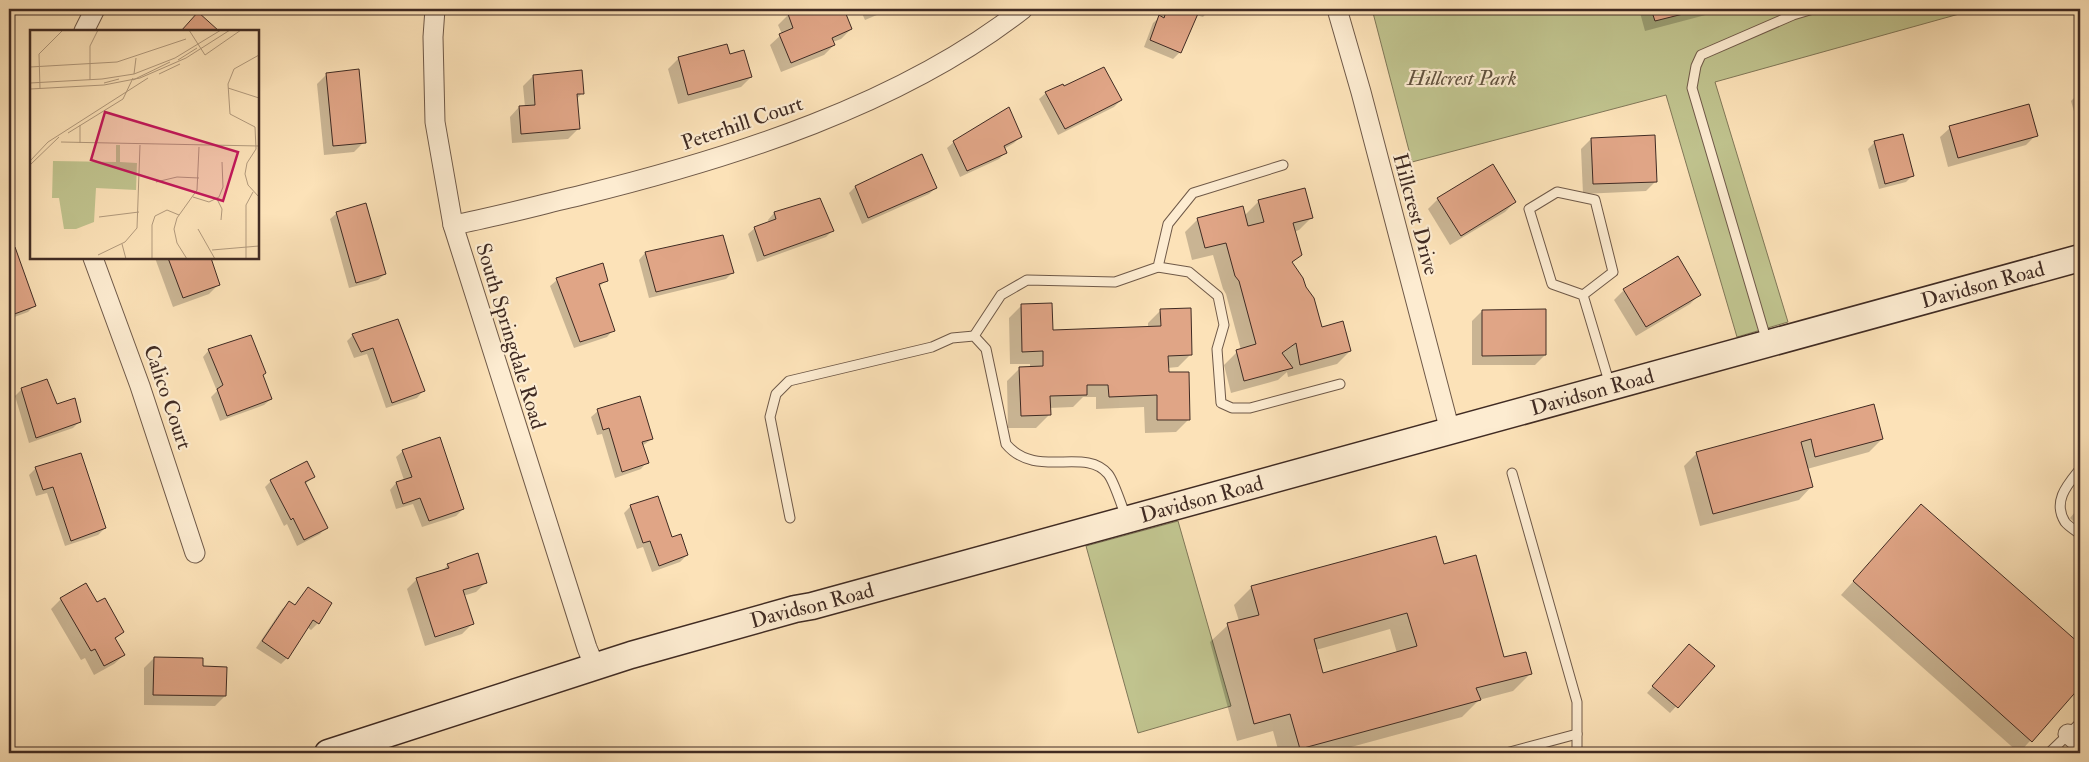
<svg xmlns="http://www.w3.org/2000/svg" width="2089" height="762" viewBox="0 0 2089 762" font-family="'IM FELL Double Pica',serif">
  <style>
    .green { fill: #c0c38e; stroke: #807758 }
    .shadow { fill: #0003; fill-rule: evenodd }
    .building { fill: #e0a586; stroke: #402b23; fill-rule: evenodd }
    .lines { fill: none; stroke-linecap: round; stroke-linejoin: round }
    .lane-casing { stroke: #6f5948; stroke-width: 11 }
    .street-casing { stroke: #6f5948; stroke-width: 21 }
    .secondary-casing { stroke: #402b23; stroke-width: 29 }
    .lane { stroke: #fdecd1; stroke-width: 9 }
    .street { stroke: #fdecd1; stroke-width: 19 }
    .secondary { stroke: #fdecd1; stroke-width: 26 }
    .labels { text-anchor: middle; stroke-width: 4.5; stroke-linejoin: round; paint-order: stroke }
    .park-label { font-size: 21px; font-style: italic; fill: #60513e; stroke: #fdecd1 }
    .street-label { font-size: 21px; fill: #402b23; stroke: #fdecd1 }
    .inset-road { fill: none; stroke: #b1997c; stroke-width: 1 }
    .view { fill: #c2185b; fill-opacity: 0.15; stroke: #c2185b; stroke-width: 2.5 }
    .inset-edge { fill: none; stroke: #402b23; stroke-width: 2.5 }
  </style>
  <rect width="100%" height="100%" fill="#fce2b8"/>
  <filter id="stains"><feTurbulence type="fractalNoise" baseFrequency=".004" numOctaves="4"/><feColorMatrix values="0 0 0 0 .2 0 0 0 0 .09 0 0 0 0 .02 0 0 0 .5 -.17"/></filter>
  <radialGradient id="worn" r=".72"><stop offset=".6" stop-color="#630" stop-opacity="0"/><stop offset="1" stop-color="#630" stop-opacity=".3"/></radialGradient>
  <g class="green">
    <path d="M1372 9H1977L1715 82 1788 322 1737 337 1666 95 1412 162Z"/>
    <path d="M1178 521 1231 706 1138 733 1086 546Z"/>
  </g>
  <g class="shadow">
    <path d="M284 9H358L354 13Z"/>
    <path d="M803 9H842L851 29 841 39 833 42 834 45 824 55 781 72 770 45 782 34 778 25 788 15Z"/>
    <path d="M860 9H891L865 20Z"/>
    <path d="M1164 9H1210L1203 17 1196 15 1180 52 1173 59 1144 47 1153 23 1160 17Z"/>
    <path d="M1639 9H1720L1717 12 1645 31Z"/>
    <path d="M726 45 729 55 751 77 741 87 678 104 668 69 678 59Z"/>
    <path d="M327 74 364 142 354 152 324 155 317 84Z"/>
    <path d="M533 76 582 93 576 100 578 129 568 139 512 143 510 117 519 107H525L523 86Z"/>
    <path d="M1063 88 1121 100 1114 107 1058 135 1039 99 1046 93Z"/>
    <path d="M2078 94H2080V121L2077 122 2071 101Z"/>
    <path d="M1950 128 2036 135 2026 145 1948 167 1940 137Z"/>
    <path d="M1021 136 1014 143 1004 149 1006 152 999 159 960 177 947 148 954 142Z"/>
    <path d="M1591 139 1656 181 1646 191 1583 194 1581 149Z"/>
    <path d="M1875 142 1912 176 1906 182 1879 189 1868 149Z"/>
    <path d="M855 187 936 188 929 194 862 224 849 193Z"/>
    <path d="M819 199 833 230 826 237 757 262 748 234 755 228 769 223 768 220 774 213Z"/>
    <path d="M1438 199 1515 202 1505 212 1450 245 1428 209Z"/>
    <path d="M1259 201 1312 217 1299 230 1294 232 1300 254 1291 263 1321 328 1350 351 1337 364 1288 377 1287 372 1278 380 1231 393 1224 365 1237 352 1241 350 1226 294 1223 289 1213 255 1192 260 1185 232 1198 219 1244 216Z"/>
    <path d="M337 213 385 274 378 280 349 288 330 219Z"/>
    <path d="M14 249 35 305 28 312 9 319V251Z"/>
    <path d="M645 253 732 273 726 279 649 298 639 260Z"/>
    <path d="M155 258H209L219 284 209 294 173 307Z"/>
    <path d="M557 280H606L599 287 613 330 607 337 574 348 550 286Z"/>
    <path d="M1624 290 1700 294 1690 304 1636 336 1614 300Z"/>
    <path d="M1022 305 1052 331 1148 328V323L1161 310 1191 354 1178 367 1167 368 1189 419 1176 432 1145 433 1144 407 1096 409V397H1083L1073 407 1049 408V415L1036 428H1008L1007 381 1020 368H1030V364H1010L1009 318Z"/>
    <path d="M1482 311 1545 355 1535 365H1472V321Z"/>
    <path d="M398 320 423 391 417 398 386 408 367 354 354 358 347 341 353 335Z"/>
    <path d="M209 350 262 375 271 399 264 405 220 421 211 397 217 391 203 357Z"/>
    <path d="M22 389 56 406 80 421 73 428 29 443 15 396Z"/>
    <path d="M1873 406 1882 439 1869 452 1807 469 1811 487 1799 500 1700 526 1684 466 1697 453Z"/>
    <path d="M598 411 652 439 642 446 647 462 641 469 615 478 602 434 597 435 591 417Z"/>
    <path d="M403 451 463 509 456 516 422 527 413 504 396 509 390 490 396 483 404 480 396 457Z"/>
    <path d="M36 468 105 528 98 535 65 546 47 493 36 496 29 475Z"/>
    <path d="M314 477 305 484 326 527 320 534 297 546 287 524 284 526 265 487 271 481Z"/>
    <path d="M631 506 672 539 687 555 680 562 652 572 643 547 637 549 624 513Z"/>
    <path d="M1921 506 2080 645V686L2019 753 1841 595Z"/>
    <path d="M2080 506V528L2070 518Z"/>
    <path d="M448 565 486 582 476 592 463 596 472 624 462 634 425 646 407 589 417 579 441 572Z"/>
    <path d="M1443 565 1503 659 1530 674 1513 691 1479 700 1462 717 1329 753H1279L1273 731 1237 741 1210 642 1228 625 1239 621 1234 605 1252 587ZM1390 629 1397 653 1323 674 1316 650Z"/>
    <path d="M308 588 318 623 311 630 307 627 287 658 281 664 256 648 282 609 289 603 294 606Z"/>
    <path d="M61 599 96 603 123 631 114 640 124 655 114 664 94 675 85 658 81 660 51 609Z"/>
    <path d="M1683 652 1713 666 1670 713 1647 693Z"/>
    <path d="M154 658 201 668 225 696 215 706 144 705V668Z"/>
  </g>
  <g class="building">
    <path d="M800 9H844L852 29 832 38 835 45 791 63 779 34 793 28 788 14Z"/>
    <path d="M1167 9H1200L1181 53 1150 40 1159 15 1164 18Z"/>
    <path d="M1651 9H1703L1655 21Z"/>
    <path d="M198 12 219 31H181Z"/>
    <path d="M727 44 730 54 744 50 752 77 688 95 678 57Z"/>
    <path d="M1104 67 1122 100 1065 129 1045 92 1063 84 1064 86Z"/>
    <path d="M359 69 366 143 333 146 326 73Z"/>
    <path d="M582 70 584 94H577L580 129 521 134 519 106 535 105 533 75Z"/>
    <path d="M2029 104 2038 136 1958 158 1949 126Z"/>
    <path d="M1009 107 1022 137 1004 146 1007 153 967 171 953 141Z"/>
    <path d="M1903 134 1914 176 1885 184 1874 141Z"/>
    <path d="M1655 135 1657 182 1593 184 1591 138Z"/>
    <path d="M922 154 937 188 868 218 855 186Z"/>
    <path d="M1493 164 1516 202 1461 236 1437 198Z"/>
    <path d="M1305 188 1313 218 1293 223 1302 255 1292 262 1303 278 1306 287 1314 298 1322 327 1343 321 1351 351 1300 365 1296 343 1282 353 1293 368 1244 381 1236 350 1256 344 1239 281 1235 276 1226 243 1205 248 1197 218 1243 206 1248 226 1264 222 1258 200Z"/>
    <path d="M820 198 834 231 764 256 754 227 776 219 774 212Z"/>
    <path d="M366 203 386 274 356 283 336 212Z"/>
    <path d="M723 235 734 273 656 292 645 252Z"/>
    <path d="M15 247 36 306 9 316V250Z"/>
    <path d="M1678 256 1701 295 1646 327 1623 289Z"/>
    <path d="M168 258H211L220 285 183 298Z"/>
    <path d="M603 263 608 281 599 284 615 331 580 342 556 278Z"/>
    <path d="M1052 303 1053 330 1161 326 1160 309 1191 308 1192 355 1168 356 1169 372H1189L1190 420H1157V395L1109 397 1108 385H1087V395L1050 396 1051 415 1021 416 1019 367 1043 366V351L1022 352 1021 304Z"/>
    <path d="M1546 309V355L1482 356V310Z"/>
    <path d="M398 319 425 391 392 403 373 348 361 352 352 334Z"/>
    <path d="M251 335 266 373 263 375 272 399 227 416 217 389 223 385 208 349Z"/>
    <path d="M47 379 57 404 75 398 81 422 36 438 21 388Z"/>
    <path d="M640 396 653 439 642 442 649 463 622 472 609 428 603 430 597 409Z"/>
    <path d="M1874 404 1883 439 1815 457 1811 439 1801 442 1813 487 1713 514 1696 452Z"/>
    <path d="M440 437 464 509 429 521 420 498 403 504 396 482 412 477 402 450Z"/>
    <path d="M81 453 106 528 71 541 53 487 43 490 35 467Z"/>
    <path d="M307 461 315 477 305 482 328 528 304 540 293 518 291 520 270 480Z"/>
    <path d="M658 496 672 537 681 534 688 555 659 566 650 541 643 543 630 505Z"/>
    <path d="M1921 504 2080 644V687L2032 742 1853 581Z"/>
    <path d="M1436 536 1444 564 1476 555 1504 657 1526 652 1532 674 1476 688 1481 700 1300 749 1290 714 1254 724 1227 623 1259 615 1251 586ZM1407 613 1417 646 1323 673 1314 639Z"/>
    <path d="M478 553 487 583 463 590 474 624 435 637 416 578 449 568 447 564Z"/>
    <path d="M86 583 97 602 105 598 124 632 115 638 125 655 104 666 95 649 91 651 60 598Z"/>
    <path d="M308 587 332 603 319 624 313 620 288 659 262 641 289 601 295 605Z"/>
    <path d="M1689 644 1715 666 1678 708 1652 686Z"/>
    <path d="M154 657 203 658V666L227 667 226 696 153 695Z"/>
  </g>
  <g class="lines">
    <defs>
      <g id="lane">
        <path d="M1158 267 1189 272 1218 296 1224 325 1217 349 1221 403 1232 408H1250L1340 384"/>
        <path d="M1583 295 1613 272 1595 200 1557 192 1529 209 1552 284 1583 295 1610 385"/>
        <path d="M974 336 1001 295 1027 280 1115 282 1158 267 1168 224 1193 193 1283 165"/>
        <path d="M1767 342 1692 88 1696 66 1701 55 1793 15 1813 9"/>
        <path d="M2080 469C2068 484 2052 501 2065 522 2068 526 2076 531 2080 534"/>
        <path d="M1512 473 1577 702V753"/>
        <path d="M790 518 770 417 776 394 789 381 932 347 952 338 974 336 986 349 1006 444C1036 480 1085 446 1108 474 1114 481 1122 507 1126 517"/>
        <path d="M1506 753 1577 734"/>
        <path d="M2049 753 2080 723"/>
      </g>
      <g id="street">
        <path d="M435 9 433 37 435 122 453 225 587 648 595 667"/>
        <path d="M1337 9 1361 92 1450 431"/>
        <path d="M84 31 95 9"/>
        <path d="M453 225C496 217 539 205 582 195 732 158 901 105 1023 9"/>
        <path d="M93 258 140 386 195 553"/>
        <path d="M2068 734 2080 744"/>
      </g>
      <g id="secondary">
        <path id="s1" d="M328 753 631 655 795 609 812 606 2080 258"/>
      </g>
    </defs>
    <use href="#lane" class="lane-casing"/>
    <use href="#street" class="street-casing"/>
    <use href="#secondary" class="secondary-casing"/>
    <use href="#lane" class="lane"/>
    <use href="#street" class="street"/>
    <use href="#secondary" class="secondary"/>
  </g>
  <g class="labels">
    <g class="park-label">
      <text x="1462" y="85">Hillcrest Park</text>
    </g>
    <g class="street-label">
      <text transform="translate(742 123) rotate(-19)" y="7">Peterhill Court</text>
      <text transform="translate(1416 214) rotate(75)" y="7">Hillcrest Drive</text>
      <text dy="7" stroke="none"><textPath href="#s1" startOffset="1720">Davidson Road</textPath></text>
      <text transform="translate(511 336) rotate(73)" y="7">South Springdale Road</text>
      <text dy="7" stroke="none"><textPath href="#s1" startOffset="1315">Davidson Road</textPath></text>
      <text transform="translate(168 397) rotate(71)" y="7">Calico Court</text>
      <text dy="7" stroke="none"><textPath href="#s1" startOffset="910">Davidson Road</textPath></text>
      <text dy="7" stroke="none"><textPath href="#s1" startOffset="506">Davidson Road</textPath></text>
    </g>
  </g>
  <g transform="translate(30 30)">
    <rect width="229" height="229" fill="#fce2b8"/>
    <path d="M86 115H90V132L107 133 106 160 66 158 64 192 46 199H34L29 168H22L23 131 86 132Z" fill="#c0c38e"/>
    <path class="inset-road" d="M159 0 175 25 211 0M229 25 204 39 198 54 200 84 225 97 226 119 217 133 215 144 218 155 229 167M148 30 167 18M0 37 87 32 156 9M104 44 106 28M129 44 150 34M60 50V16L68 0M103 50 140 32M0 53 72 49 104 44 145 28 191 0M74 53 89 49M198 58 229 68M0 59 74 55 110 48 156 28 200 0M10 59 9 24 33 0M38 103 93 69 103 48M31 112 229 116M50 113V95M0 131 18 112 118 48M0 135 29 107M126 152 147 147 169 148M163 167 179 172 189 167 193 157 192 132M187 169 192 179 191 190M69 187 109 182M168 199 185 229M92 214 96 229M182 220 229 216M68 225 95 212 107 198 110 115M122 229V195L125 186 137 180 149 185M157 229 147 213 144 199 147 188 167 160 169 117M216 229V175L223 162"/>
    <path class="view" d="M75 82 208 122 193 171 61 130Z"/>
    <rect width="229" height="229" class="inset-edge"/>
  </g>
  <rect width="2089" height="762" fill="none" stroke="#fce2b8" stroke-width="30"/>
  <rect x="10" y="10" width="2069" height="742" fill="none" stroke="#402b23" stroke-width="2.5"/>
  <rect x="15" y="15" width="2059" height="732" fill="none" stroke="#402b23"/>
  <rect width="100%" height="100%" filter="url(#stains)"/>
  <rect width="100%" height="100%" fill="url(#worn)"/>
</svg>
